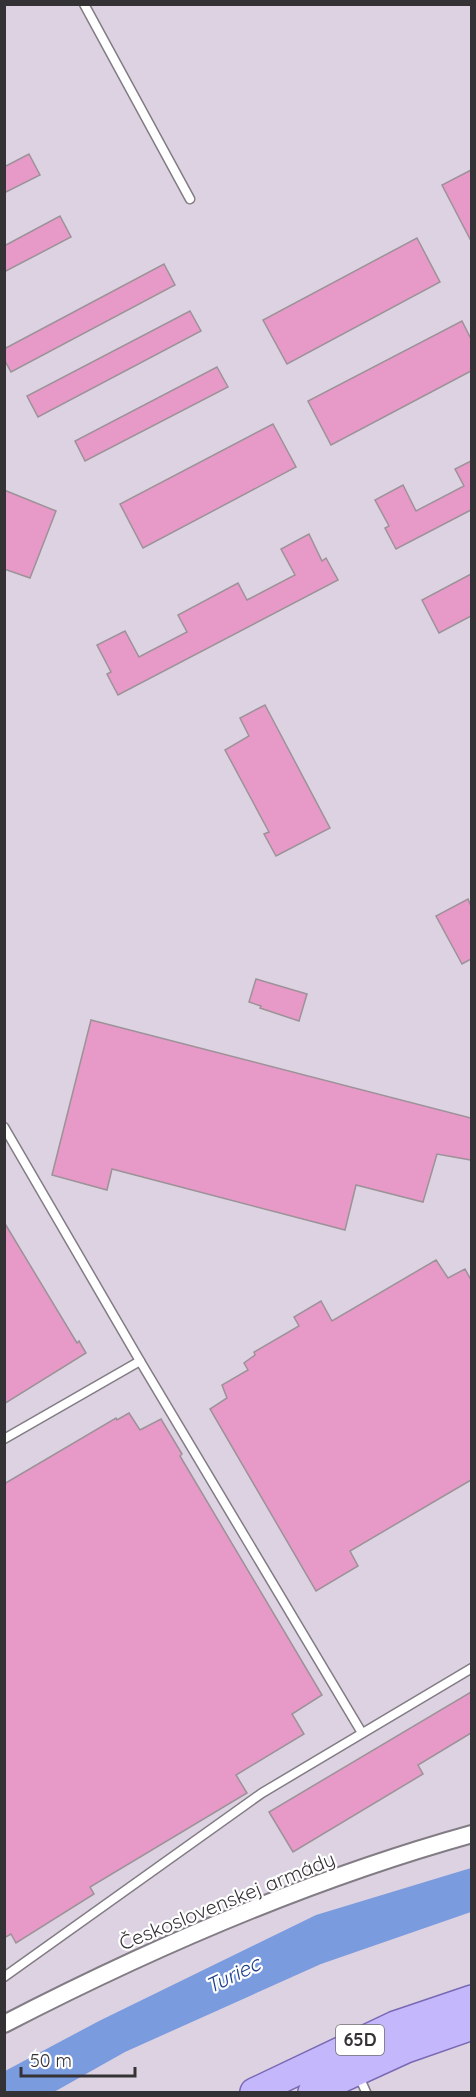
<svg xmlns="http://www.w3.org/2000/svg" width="476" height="2097" viewBox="0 0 476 2097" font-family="Quicksand,sans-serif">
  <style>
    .built { fill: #ddd2e1 }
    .water { fill: #7b9bdf }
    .building { fill: #e79ac8; stroke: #9c9298; stroke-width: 1.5 }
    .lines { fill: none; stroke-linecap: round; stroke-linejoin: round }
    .service-casing { stroke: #827c84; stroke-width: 11 }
    .minor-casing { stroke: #827c84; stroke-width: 20 }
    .primary-casing { stroke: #7969b5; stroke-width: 30 }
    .service { stroke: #fff; stroke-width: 8 }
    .minor { stroke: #fff; stroke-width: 16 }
    .primary { stroke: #c5b7fb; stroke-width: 27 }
    .labels { text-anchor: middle; stroke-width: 4.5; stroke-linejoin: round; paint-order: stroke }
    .shield { fill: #fff; stroke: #727072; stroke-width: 1.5 }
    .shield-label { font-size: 18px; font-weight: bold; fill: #353236 }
    .street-label { font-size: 20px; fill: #353236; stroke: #fff }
    .water-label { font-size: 21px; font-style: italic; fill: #1e3f8e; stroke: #fff }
  </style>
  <rect width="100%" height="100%" fill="#e9e2eb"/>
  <rect class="built" x="5" y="5" width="466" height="2087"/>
  <path class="water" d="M471 1868V1912L321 1964 125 2052 54 2092H5V2071L99 2021 316 1915Z"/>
  <g class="building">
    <path d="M29 154 40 175 4 193V167Z"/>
    <path d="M471 170V241L442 185Z"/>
    <path d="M60 216 71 237 4 272V246Z"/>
    <path d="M417 238 440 282 287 364 263 320Z"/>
    <path d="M164 264 175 285 11 372 4 359V349Z"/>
    <path d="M190 311 201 331 38 417 27 396Z"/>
    <path d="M462 321 471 339V371L331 445 308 401Z"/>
    <path d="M217 367 228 387 85 461 75 441Z"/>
    <path d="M273 424 296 467 143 548 120 504Z"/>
    <path d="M471 461V510L396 549 385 528 389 526 375 500 403 485 416 511 464 486 455 469Z"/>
    <path d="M4 490 56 511 30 578 4 569Z"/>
    <path d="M309 534 322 561 326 558 338 580 118 695 107 674 111 672 97 645 125 631 139 657 187 632 178 615 238 583 247 600 295 575 281 549Z"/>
    <path d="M471 574V616L439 633 422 600Z"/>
    <path d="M265 705 330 828 276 856 264 834 269 832 225 750 249 736 240 718Z"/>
    <path d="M468 899 471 906V959L462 964 436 916Z"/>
    <path d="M256 979 307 994 299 1021 260 1008 261 1006 249 1002Z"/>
    <path d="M91 1020 471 1118V1160L437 1154 423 1202 356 1185 345 1230 112 1169 107 1190 52 1175Z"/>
    <path d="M4 1222 77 1343 79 1341 86 1353 4 1404Z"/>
    <path d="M436 1260 448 1278 465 1269 471 1280V1480L350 1551 358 1566 316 1591 210 1409 227 1398 222 1385 248 1370 244 1363 255 1355 254 1352 299 1326 294 1317 321 1301 332 1321Z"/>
    <path d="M129 1413 140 1430 161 1419 182 1454 180 1456 322 1695 292 1714 304 1734 236 1775 247 1793 90 1887 94 1894 16 1943 11 1934 4 1938V1484L116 1418 117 1420Z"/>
    <path d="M471 1692V1733L418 1765 423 1774 293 1852 269 1812Z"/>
  </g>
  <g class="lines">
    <defs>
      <g id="service">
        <path d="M84 4 190 199"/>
        <path d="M4 1127 140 1361"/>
        <path d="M4 1439 140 1361 362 1733"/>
        <path d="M4 1977 262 1793 472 1668"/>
        <path d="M358 2074 366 2092"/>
      </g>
      <path id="minor" d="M4 2024C153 1947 310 1879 472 1834"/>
      <g id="primary">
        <path d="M254 2092 395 2025 472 1999"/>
        <path d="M312 2092 406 2049 472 2026"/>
      </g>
    </defs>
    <use href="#service" class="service-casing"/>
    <use href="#minor" class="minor-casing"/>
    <use href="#primary" class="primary-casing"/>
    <use href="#service" class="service"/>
    <use href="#minor" class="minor"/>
    <use href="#primary" class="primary"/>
  </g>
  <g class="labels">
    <rect class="shield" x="336" y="2025" width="48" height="30" rx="4.5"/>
    <g class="shield-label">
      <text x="360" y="2046">65D</text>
    </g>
    <g class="street-label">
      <text transform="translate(227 1901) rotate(-22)" y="7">Československej armády</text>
    </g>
    <g class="water-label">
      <text transform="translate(233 1975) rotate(-26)" y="7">Turiec</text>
    </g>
  </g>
  <rect width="476" height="2097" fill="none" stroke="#353236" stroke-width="12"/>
  <path d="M21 2067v9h114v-9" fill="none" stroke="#353236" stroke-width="3"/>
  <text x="30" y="2067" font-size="18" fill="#353236" stroke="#ffffff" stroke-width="4.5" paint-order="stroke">50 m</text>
</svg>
